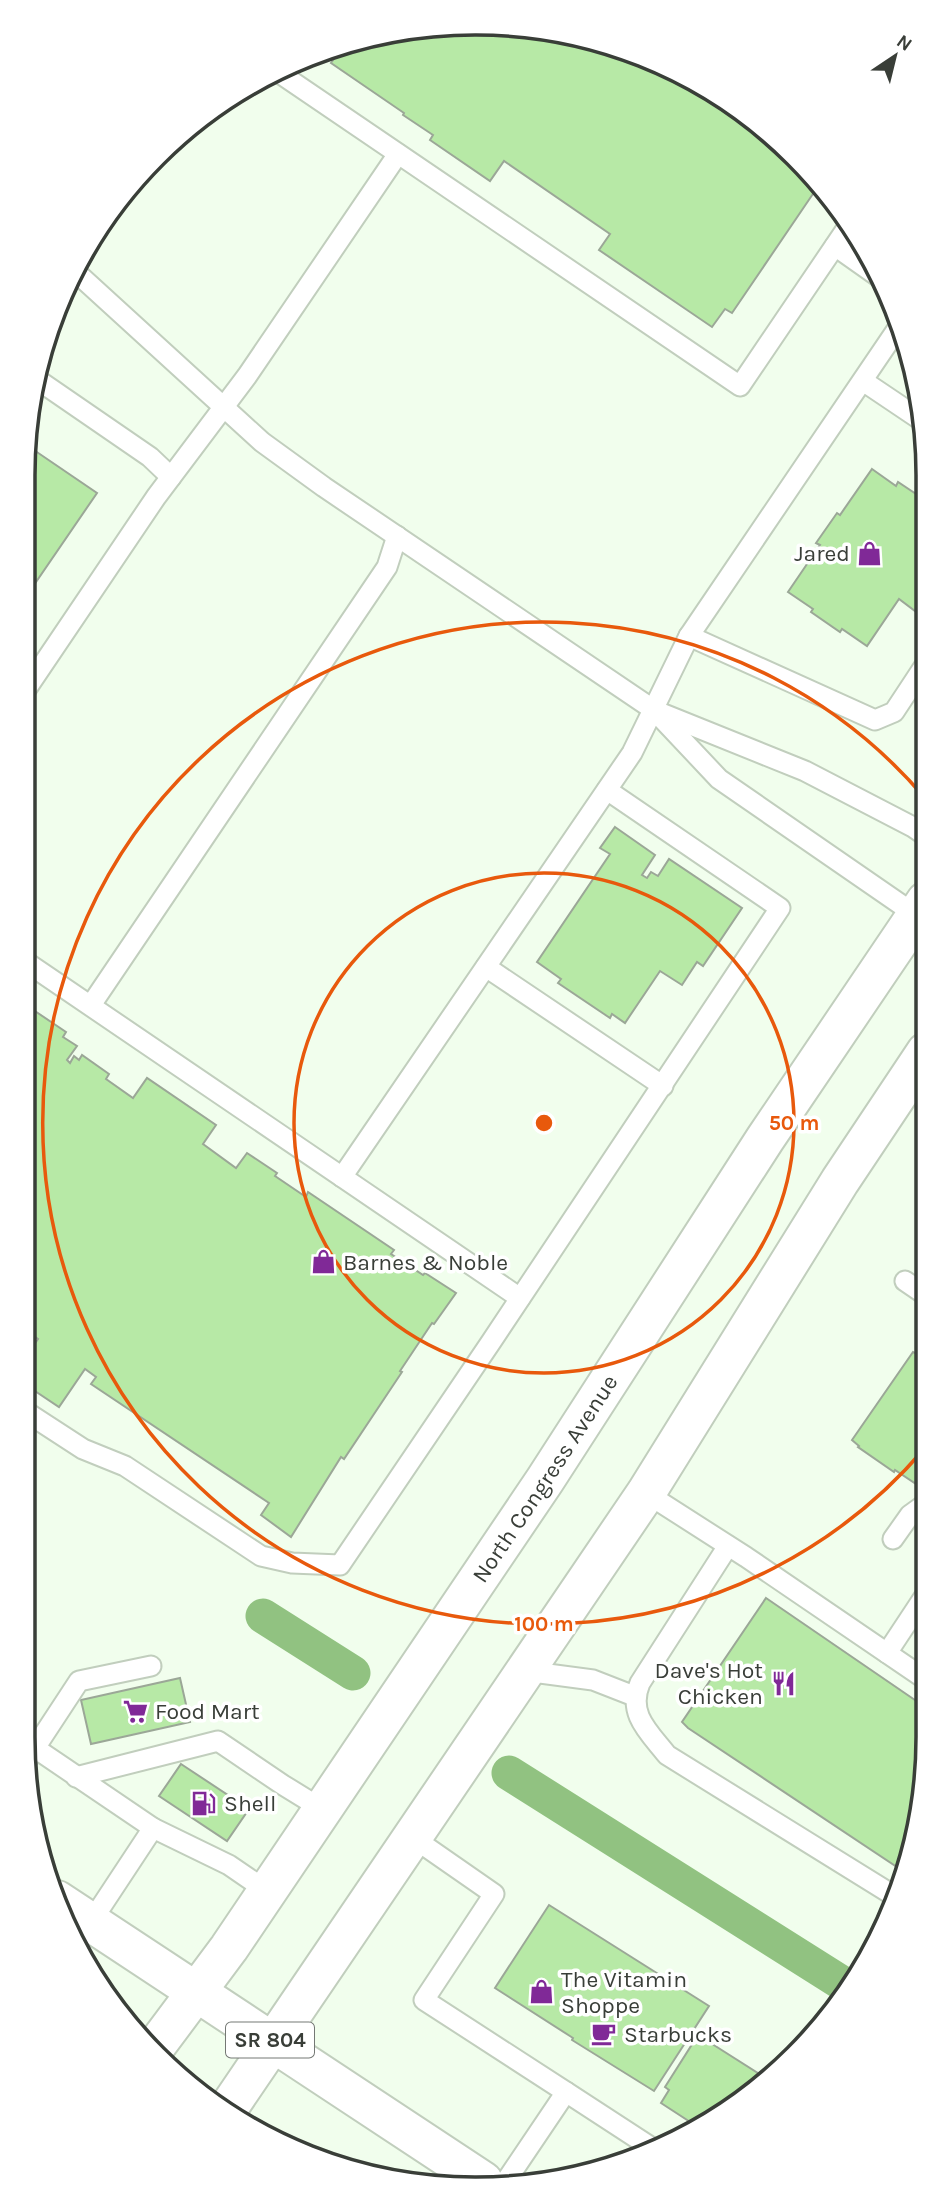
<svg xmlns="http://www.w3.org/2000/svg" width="951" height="2212" viewBox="0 0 951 2212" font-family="Karla,sans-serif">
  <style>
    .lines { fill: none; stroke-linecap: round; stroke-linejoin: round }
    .canal { stroke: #91c281; stroke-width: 35 }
    .building { fill: #b7e9a6; stroke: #9ba797; stroke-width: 2 }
    .service-casing { stroke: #c1cebd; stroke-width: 23 }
    .secondary-casing { stroke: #c1cebd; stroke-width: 42 }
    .primary-casing { stroke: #c1cebd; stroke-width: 42 }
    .service { stroke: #fff; stroke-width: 19 }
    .secondary { stroke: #fff; stroke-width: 38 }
    .primary { stroke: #fff; stroke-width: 38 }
    .ring { fill: none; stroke: #e8590c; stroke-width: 3.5 }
    .labels { text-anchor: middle; stroke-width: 7; stroke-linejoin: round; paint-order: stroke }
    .shield { fill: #fff; stroke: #747874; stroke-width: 2 }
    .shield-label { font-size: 21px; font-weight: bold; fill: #393e38 }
    .poi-label { font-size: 23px; fill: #393e38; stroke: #fff; text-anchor: start }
    .street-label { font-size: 23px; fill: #393e38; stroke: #fff }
    .rim { fill: none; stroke: #393e38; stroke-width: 3.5 }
    .centre { fill: #e8590c; stroke: #fff; stroke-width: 3.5 }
    .ring-label { font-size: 21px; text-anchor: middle; font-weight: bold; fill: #e8590c; stroke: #fff; stroke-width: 7; stroke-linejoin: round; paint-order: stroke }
  </style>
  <rect width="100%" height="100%" fill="#f1feed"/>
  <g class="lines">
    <g class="canal">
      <path d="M263 1616 353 1673"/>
      <path d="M509 1773 845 1985"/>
    </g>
  </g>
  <g class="building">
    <path d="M446 24 621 47 727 99 819 185 732 313 725 309 712 327 599 250 610 234 504 161 490 181 430 140 433 135 403 115 404 113 331 63 338 53Z"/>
    <path d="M28 446 97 493 23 601V475Z"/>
    <path d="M872 469 896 486 898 482 925 500V561L921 566 925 569V597L915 611 899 599 867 646 842 629 840 632 811 612 813 609 788 592 820 545 816 543 837 513 840 515Z"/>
    <path d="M615 827 655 855 642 875 647 878 651 872 658 876 669 859 742 908 703 966 697 962 682 985 660 971 625 1023 612 1014 610 1018 558 983 561 979 537 962 610 854 600 848Z"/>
    <path d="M23 1003 66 1032 63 1037 77 1046 67 1060 70 1063 74 1056 79 1060 82 1055 109 1074 106 1079 133 1098 147 1078 216 1125 203 1144 236 1168 247 1153 277 1173 275 1176 306 1197 308 1192 394 1250 391 1254 423 1275 425 1273 456 1293 434 1324 432 1323 400 1371 402 1372 344 1459 341 1457 291 1537 261 1515 269 1503 91 1384 96 1377 85 1369 59 1407 23 1383V1361L38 1339 23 1328Z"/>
    <path d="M927 1348 928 1492 895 1470 894 1472 858 1447 859 1446 852 1440 913 1352 921 1356Z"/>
    <path d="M766 1598 928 1709V1736L906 1873 688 1728 682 1722Z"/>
    <path d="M180 1678 190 1722 91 1744 81 1700Z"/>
    <path d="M181 1764 249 1809 227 1841 159 1796Z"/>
    <path d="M549 1905 709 2006 654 2091 572 2040 573 2038 495 1988Z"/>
    <path d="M698 2035 764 2077 701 2129 661 2103 669 2090 665 2087Z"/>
  </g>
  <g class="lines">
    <defs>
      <g id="service">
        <path d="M275 70 740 386 849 225"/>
        <path d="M835 246 879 277"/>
        <path d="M79 275 262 442 324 487 654 710 719 779 916 915"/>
        <path d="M38 380 150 457 171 477"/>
        <path d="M863 381 924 422"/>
        <path d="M689 636 875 720 894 712 925 665"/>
        <path d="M23 694 156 497 247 376 398 154"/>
        <path d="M661 713 805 771 913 827 926 836"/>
        <path d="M23 960 520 1298"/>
        <path d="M486 967 663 1086"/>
        <path d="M91 1005 387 567 397 536"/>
        <path d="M342 1177 632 753 689 636 900 325"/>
        <path d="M905 1281 927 1296"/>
        <path d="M23 1410 83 1449 125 1466 261 1556 292 1563 340 1565 491 1342 780 908 607 790"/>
        <path d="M646 1493 746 1557 928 1681"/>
        <path d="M893 1539 910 1515 928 1502"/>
        <path d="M728 1546 640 1683C627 1714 649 1732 667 1755L896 1897"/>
        <path d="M887 1653 928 1591"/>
        <path d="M525 1671 593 1680 634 1696"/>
        <path d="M35 1748 79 1681 151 1666"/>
        <path d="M27 1760 35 1748 153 1828 91 1922"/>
        <path d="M76 1777 218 1741 283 1785 322 1809"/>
        <path d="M153 1828 229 1865 267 1891"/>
        <path d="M412 1837 494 1894 424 2000 566 2092 506 2181"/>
        <path d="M566 2092 652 2148"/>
      </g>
      <g id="secondary">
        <path id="s1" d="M153 2050 229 1948 545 1480 765 1139 926 901"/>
        <path d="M227 2110 646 1493 840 1181 926 1052"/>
      </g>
      <path id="primary" d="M57 1900 483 2181"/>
    </defs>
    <use href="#service" class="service-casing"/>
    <use href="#secondary" class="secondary-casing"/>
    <use href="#primary" class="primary-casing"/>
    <use href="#service" class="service"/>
    <use href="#secondary" class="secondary"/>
    <use href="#primary" class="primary"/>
  </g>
  <g class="ring">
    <circle cx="544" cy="1123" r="250"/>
    <path d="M925 1448A501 501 0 1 1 925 798"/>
  </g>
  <defs>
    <symbol id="shop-bare" viewBox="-9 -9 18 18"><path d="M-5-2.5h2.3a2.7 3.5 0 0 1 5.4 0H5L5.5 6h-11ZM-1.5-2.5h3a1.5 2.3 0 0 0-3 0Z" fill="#802997" stroke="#fff" stroke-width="2.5" paint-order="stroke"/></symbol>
    <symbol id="restaurant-bare" viewBox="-9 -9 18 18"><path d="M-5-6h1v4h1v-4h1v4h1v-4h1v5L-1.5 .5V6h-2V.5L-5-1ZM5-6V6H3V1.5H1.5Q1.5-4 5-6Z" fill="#802997" stroke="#fff" stroke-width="2.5" paint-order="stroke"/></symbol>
    <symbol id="supermarket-bare" viewBox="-9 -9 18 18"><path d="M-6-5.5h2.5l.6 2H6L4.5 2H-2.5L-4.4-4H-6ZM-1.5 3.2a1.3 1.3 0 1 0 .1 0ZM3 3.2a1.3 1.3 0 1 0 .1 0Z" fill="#802997" stroke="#fff" stroke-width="2.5" paint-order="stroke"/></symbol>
    <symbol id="fuel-bare" viewBox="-9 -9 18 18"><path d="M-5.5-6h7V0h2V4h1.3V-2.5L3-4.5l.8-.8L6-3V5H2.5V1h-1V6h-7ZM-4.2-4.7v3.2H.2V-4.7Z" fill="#802997" stroke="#fff" stroke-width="2.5" paint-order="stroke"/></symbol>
    <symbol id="cafe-bare" viewBox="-9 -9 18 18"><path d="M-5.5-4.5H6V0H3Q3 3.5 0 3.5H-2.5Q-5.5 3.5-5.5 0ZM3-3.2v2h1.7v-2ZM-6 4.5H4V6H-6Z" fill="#802997" stroke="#fff" stroke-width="2.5" paint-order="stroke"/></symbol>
  </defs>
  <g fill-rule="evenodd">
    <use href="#shop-bare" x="852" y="536" width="35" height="35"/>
    <use href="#shop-bare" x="306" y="1244" width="35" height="35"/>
    <use href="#restaurant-bare" x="766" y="1666" width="35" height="35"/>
    <use href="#supermarket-bare" x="118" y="1694" width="35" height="35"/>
    <use href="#fuel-bare" x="186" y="1786" width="35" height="35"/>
    <use href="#shop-bare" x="524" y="1974" width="35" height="35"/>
    <use href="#cafe-bare" x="586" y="2016" width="35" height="35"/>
  </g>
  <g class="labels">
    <rect class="shield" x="226" y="2022.5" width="88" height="35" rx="5"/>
    <g class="shield-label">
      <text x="270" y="2047">SR 804</text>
    </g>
    <g class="poi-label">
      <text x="850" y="561" text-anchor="end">Jared</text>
      <text x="343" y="1270">Barnes &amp; Noble</text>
      <text x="763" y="1678" text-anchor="end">Dave's Hot<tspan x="763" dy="26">Chicken</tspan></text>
      <text x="155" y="1719">Food Mart</text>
      <text x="224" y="1811">Shell</text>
      <text x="561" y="1987">The Vitamin<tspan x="561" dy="26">Shoppe</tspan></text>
      <text x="624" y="2042">Starbucks</text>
    </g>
    <g class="street-label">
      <text dy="8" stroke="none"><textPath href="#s1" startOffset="693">North Congress Avenue</textPath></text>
    </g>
  </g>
  <path d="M0 0H951V2212H0ZM475 35H476A440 440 0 0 1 916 475V1737A440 440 0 0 1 476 2177H475A440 440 0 0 1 35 1737V475A440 440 0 0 1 475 35Z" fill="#fff" fill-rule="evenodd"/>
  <path class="rim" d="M475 35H476A440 440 0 0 1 916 475V1737A440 440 0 0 1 476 2177H475A440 440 0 0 1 35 1737V475A440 440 0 0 1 475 35Z"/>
  <circle cx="544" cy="1123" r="10" class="centre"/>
  <g class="ring-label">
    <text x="794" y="1130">50 m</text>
    <text x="544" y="1631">100 m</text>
  </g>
  <g transform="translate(895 56) rotate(35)" stroke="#ffffff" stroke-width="5" paint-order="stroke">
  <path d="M0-5L12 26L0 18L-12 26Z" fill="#393e38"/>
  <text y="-10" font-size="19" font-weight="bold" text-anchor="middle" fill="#393e38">N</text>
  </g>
</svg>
